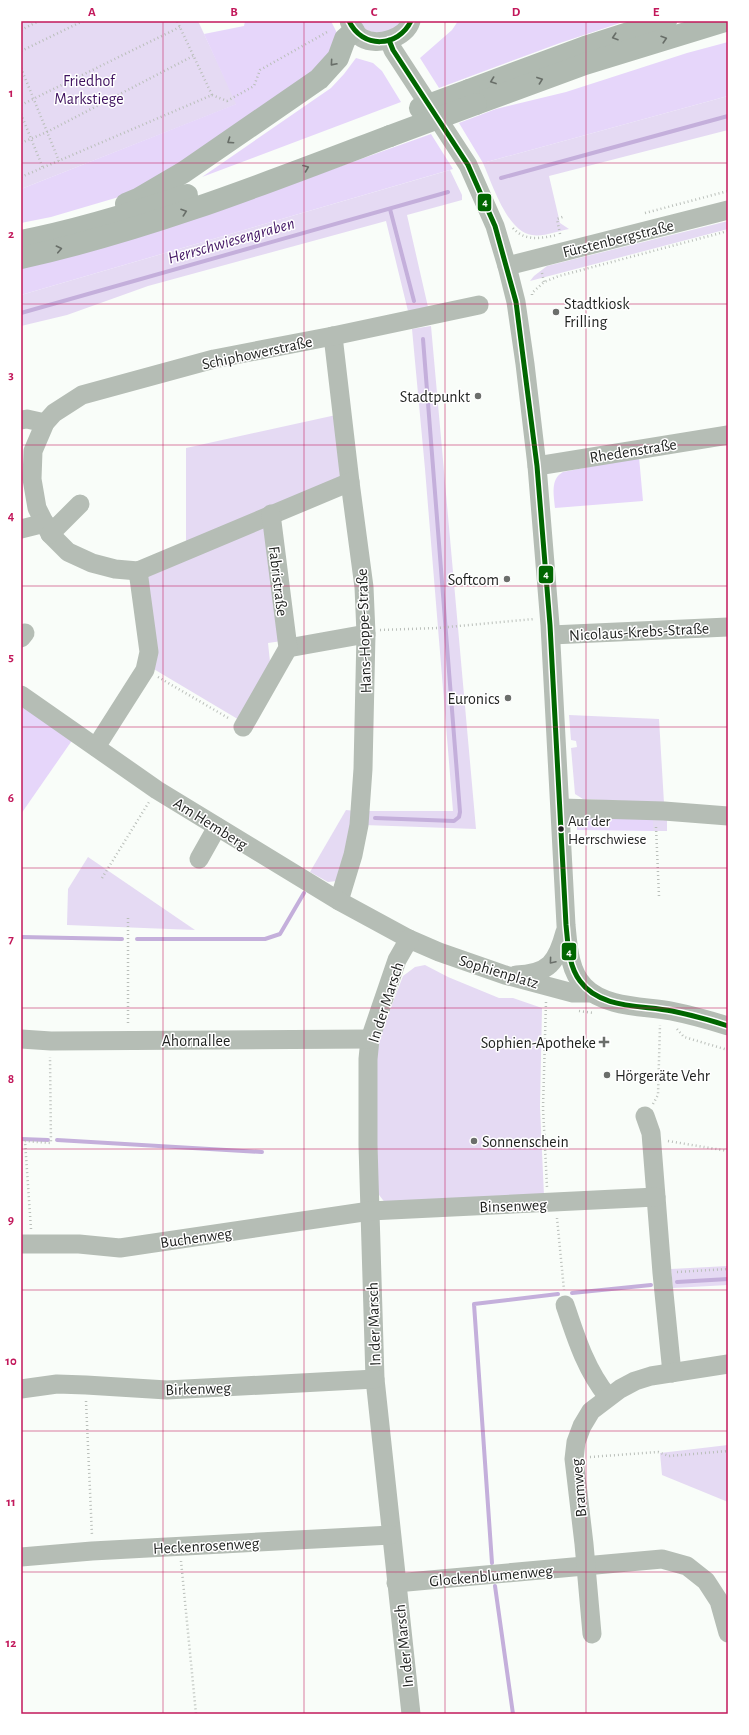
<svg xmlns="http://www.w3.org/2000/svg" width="749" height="1735" viewBox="0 0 749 1735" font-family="'Alegreya Sans',sans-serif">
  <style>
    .green { fill: #e5daf3 }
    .forest { fill: #e6d6fa }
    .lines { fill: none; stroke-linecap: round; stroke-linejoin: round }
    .stream { stroke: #c4afdb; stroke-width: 4 }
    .path { stroke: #babfba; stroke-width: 2.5; stroke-dasharray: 1 3; stroke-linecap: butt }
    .minor { stroke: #b5bdb5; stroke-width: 19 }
    .highway { stroke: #b0bab1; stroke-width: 22 }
    .highway-bridge { stroke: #b0bab1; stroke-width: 22 }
    .bus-1-casing { stroke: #fff; stroke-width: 8 }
    .bus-1 { stroke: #060; stroke-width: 5 }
    .oneway { stroke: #686e68 }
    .oneway2 { stroke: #6a6f6a }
    .grid { fill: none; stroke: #c2185b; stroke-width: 1; stroke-opacity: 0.55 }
    .poi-dot { fill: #6b6e6b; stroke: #fff; stroke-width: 1.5 }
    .bus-dot { fill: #1f211f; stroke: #fff; stroke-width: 1.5 }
    .labels { text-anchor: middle; stroke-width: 3; stroke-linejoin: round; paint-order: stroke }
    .bus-label { font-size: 15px; fill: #1f211f; stroke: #fff; text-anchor: start }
    .park-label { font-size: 16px; fill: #3f125f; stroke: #fff }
    .street-label { font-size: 16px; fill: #1f211f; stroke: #fff }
    .poi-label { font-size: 16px; fill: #1f211f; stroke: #fff; text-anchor: end }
    .water-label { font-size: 17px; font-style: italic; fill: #471b68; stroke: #fff }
    .line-badge { stroke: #fff; stroke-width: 1.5 }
    .badge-label { font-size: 11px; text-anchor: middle; font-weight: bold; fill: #fff }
    .neatline { fill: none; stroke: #c2185b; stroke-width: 1.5 }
    .grid-label { font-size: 13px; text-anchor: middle; font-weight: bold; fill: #c2185b }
  </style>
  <rect width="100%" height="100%" fill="#f9fdf9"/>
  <g class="green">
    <path d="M21 21H198L237 104 21 189Z"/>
    <path d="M359 21H403L399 26 380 35 364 29Z"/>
    <path d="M728 96V130L549 176 560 223 569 229C558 231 543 237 532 235 507 232 492 183 483 163Z"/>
    <path d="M450 170 462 195V200L407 215 428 307 408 311 386 221 148 286 67 315 21 326V295Z"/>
    <path d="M728 221V229L530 281 534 276 547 266Z"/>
    <path d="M431 326 476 829 364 825 365 811H453L425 469 412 329Z"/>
    <path d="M336 415 340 477 186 544V448Z"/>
    <path d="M264 527 282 641 268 643 271 671 241 721 152 668 147 578 150 573Z"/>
    <path d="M569 715 659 719 664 803 583 799 575 794 571 748 577 747 576 741 571 740Z"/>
    <path d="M346 810 355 811 337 881 328 882 310 872Z"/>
    <rect x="653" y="819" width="14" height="12"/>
    <path d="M88 857 195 930 67 925 68 889Z"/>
    <path d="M425 965 448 977 499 998H513L542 1008 540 1107 544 1196 386 1204 376 1191V1059L380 1036 403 976 415 967Z"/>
    <path d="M728 1266V1285L673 1288 671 1269Z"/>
    <path d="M728 1445V1502L662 1475 660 1453Z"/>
  </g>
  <g class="forest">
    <path d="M245 21H331L338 35 336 45 316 72 177 166 129 194 51 217 21 223V189L236 104 204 34 244 26Z"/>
    <path d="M458 21H626L560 43 439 88 420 58 452 30Z"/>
    <path d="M728 42V96L483 163 459 123 496 109 566 92 687 53Z"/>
    <path d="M356 58 373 63 382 71 401 102 202 177 331 88 344 74Z"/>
    <path d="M431 134 453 169 21 295V265L274 190Z"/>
    <path d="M639 457 643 501 555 508C554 495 550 479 563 472Z"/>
    <path d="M21 702 73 739 21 814Z"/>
    <path d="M581 817 653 819V831L577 830V823Z"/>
  </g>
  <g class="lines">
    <g class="stream">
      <path d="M501 178 728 116"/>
      <path d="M390 209 414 301"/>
      <path d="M21 313 448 192"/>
      <path d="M375 818 454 821 459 817 460 812 423 339"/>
      <path d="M21 937 122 939"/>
      <path d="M137 939H265L280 934 304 893"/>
      <path d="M21 1139 48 1140"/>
      <path d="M57 1140 262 1152"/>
      <path d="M677 1282 728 1279"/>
      <path d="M572 1293 651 1285"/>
      <path d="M492 1563 474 1304 558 1294"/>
      <path d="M495 1586 513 1714"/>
    </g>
    <g class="path">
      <path d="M21 30 39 21"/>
      <path d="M21 51 83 21"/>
      <path d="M21 68 59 161"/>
      <path d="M212 95 227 101 254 86 260 70 329 31"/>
      <path d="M21 105 180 27"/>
      <path d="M21 114 43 168"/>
      <path d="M21 143 47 132 193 56"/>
      <path d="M21 177 212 95 177 21"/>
      <path d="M645 213 728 191"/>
      <path d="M513 228C525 242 542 238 557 235"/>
      <path d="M560 234 557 219 565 216"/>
      <path d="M542 273 544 282"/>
      <path d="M532 295V293L544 282 559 276 728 231"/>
      <path d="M380 630 437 628 534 619"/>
      <path d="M158 677 230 719"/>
      <path d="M656 827 659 896"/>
      <path d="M102 878 149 802"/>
      <path d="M128 918V1025"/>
      <path d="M546 1002 543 1108 547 1187"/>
      <path d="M579 1011 594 1013"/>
      <path d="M677 1029 684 1037 728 1050"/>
      <path d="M653 1104 658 1095 660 1025"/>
      <path d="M668 1141 728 1151"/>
      <path d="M557 1218 564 1290"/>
      <path d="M31 1229 25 1141 51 1143 50 1057"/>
      <path d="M677 1272 728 1269"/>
      <path d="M86 1401 92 1536"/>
      <path d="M590 1457 658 1452 669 1456 728 1451"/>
      <path d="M181 1561 196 1714"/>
    </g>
    <g class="minor">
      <path d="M349 21C352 28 355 34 362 38 378 47 406 38 411 21"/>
      <path d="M389 40 393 50 468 165 495 226 507 266 516 302 525 364 537 466 550 625 566 925C568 945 569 971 584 986 605 1008 644 1006 671 1011 691 1015 709 1020 728 1026"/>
      <path d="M507 266 728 210"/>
      <path d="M333 336 350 482 364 587 366 634 363 769 359 825 353 855 339 901"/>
      <path d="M21 420 27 419 45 423"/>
      <path d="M537 466 728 435"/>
      <path d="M350 482 138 571 115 569 92 563 68 552 50 534 37 508 32 479 33 451 45 423 54 413 82 395 214 359 333 336 479 305"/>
      <path d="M21 529 45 523"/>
      <path d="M50 534 80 504"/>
      <path d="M551 635 728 627"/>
      <path d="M21 638 25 633"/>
      <path d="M288 648 366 634"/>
      <path d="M21 695 157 790 339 901 409 939 439 952 505 975 573 993H592"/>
      <path d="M243 727 288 648 271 514"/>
      <path d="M96 747 145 670 149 652 138 571"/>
      <path d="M561 808 664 811 728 816"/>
      <path d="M199 859 217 827"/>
      <path d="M409 939 397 960 370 1039 368 1059V1145L375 1379 411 1714"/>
      <path d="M516 975C549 974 557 962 565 932"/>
      <path d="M21 1039 51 1041 370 1039"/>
      <path d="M645 1116 651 1133 662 1273 672 1373"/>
      <path d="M21 1244H79L120 1248 370 1211 656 1197"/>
      <path d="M565 1305C576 1338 586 1370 608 1397"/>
      <path d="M21 1389 57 1384 86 1385 167 1390 375 1379"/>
      <path d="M21 1557 92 1551 391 1535"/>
      <path d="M396 1583 662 1559 687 1566 706 1581 719 1601 728 1633"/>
      <path d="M592 1634 584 1544 574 1459 576 1442 582 1426 591 1411 620 1389 635 1381 651 1376 728 1364"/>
    </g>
    <g class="highway">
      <path d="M469 90 585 47 666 21"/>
      <path d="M476 104 585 64 725 21"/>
      <path d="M126 204 138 199 184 172 319 79 338 58 345 39 354 31"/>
      <path d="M21 241C78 230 133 213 187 195"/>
      <path d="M21 258C148 230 269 182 390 136"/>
    </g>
    <g class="highway-bridge">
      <path d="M420 108 469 90"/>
      <path d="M390 136 476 104"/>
    </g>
    <defs>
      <g id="bus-1">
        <path d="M349 21C362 49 398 48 411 21"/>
        <path d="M389 40 393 50 468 165 495 226 516 302 537 466 550 625 566 925C568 943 568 965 580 981 600 1009 641 1005 672 1011 691 1015 710 1020 728 1026"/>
      </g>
    </defs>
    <use href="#bus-1" class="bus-1-casing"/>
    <use href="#bus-1" class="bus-1"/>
  </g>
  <defs><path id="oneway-chevron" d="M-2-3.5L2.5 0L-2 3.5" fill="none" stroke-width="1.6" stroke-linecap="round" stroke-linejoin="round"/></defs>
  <g class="oneway">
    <use href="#oneway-chevron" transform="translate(615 37) rotate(162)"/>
    <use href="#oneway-chevron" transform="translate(664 39) rotate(-17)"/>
    <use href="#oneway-chevron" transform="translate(333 63) rotate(131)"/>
    <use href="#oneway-chevron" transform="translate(540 80) rotate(-20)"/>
    <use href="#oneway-chevron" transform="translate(493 81) rotate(160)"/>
    <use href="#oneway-chevron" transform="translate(230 141) rotate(146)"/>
    <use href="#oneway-chevron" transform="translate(306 168) rotate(-21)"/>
    <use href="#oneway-chevron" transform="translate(184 212) rotate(-19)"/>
    <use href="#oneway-chevron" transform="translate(59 249) rotate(-12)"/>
  </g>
  <use class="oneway2" href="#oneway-chevron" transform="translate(552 961) rotate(130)"/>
  <path class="grid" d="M163 21V1714M304 21V1714M445 21V1714M586 21V1714M21 163H728M21 304H728M21 445H728M21 586H728M21 727H728M21 868H728M21 1008H728M21 1149H728M21 1290H728M21 1431H728M21 1572H728"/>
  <g class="poi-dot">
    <circle cx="556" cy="312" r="4"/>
    <circle cx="478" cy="396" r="4"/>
    <circle cx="507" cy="579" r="4"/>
    <circle cx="508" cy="698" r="4"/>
    <path d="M602 1036h4v4h4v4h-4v4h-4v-4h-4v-4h4z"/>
    <circle cx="607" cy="1075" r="4"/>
    <circle cx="474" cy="1141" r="4"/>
  </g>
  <circle class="bus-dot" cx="561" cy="829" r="3.5"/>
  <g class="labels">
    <g class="bus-label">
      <text x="568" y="826">Auf der<tspan x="568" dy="18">Herrschwiese</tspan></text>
    </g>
    <g class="park-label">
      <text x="89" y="86">Friedhof<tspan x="89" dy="18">Markstiege</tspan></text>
    </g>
    <g class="street-label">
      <text transform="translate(618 238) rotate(-14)" y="6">Fürstenbergstraße</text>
      <text transform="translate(257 352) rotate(-12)" y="6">Schiphowerstraße</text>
      <text transform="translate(633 450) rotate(-9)" y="6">Rhedenstraße</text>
      <text transform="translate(279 581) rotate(83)" y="6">Fabristraße</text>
      <text transform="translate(363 631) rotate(-92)" y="6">Hans-Hoppe-Straße</text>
      <text transform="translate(639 631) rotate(-3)" y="6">Nicolaus-Krebs-Straße</text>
      <text transform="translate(211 823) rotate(32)" y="6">Am Hemberg</text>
      <text transform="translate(499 971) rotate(17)" y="6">Sophienplatz</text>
      <text transform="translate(385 1002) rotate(-72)" y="6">In der Marsch</text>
      <text x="196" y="1046">Ahornallee</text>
      <text transform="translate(513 1205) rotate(-2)" y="6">Binsenweg</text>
      <text transform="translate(196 1237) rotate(-8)" y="6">Buchenweg</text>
      <text transform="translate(373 1324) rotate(-92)" y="6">In der Marsch</text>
      <text transform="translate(198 1388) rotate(-2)" y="6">Birkenweg</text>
      <text transform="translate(578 1488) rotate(-95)" y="6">Bramweg</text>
      <text transform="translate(206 1545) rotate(-3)" y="6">Heckenrosenweg</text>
      <text transform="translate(491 1575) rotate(-5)" y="6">Glockenblumenweg</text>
      <text transform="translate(403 1646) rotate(-96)" y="6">In der Marsch</text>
    </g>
    <g class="poi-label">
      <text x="564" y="309" text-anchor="start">Stadtkiosk<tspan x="564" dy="18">Frilling</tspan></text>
      <text x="470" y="402">Stadtpunkt</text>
      <text x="499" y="585">Softcom</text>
      <text x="500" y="704">Euronics</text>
      <text x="596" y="1048">Sophien-Apotheke</text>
      <text x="615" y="1081" text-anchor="start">Hörgeräte Vehr</text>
      <text x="482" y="1147" text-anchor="start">Sonnenschein</text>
    </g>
    <g class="water-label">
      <text transform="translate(231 240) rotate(-16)" y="6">Herrschwiesengraben</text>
    </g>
  </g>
  <g class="line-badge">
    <rect x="477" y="193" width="15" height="19" rx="4" fill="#060"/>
    <rect x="538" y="565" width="16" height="19" rx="4" fill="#060"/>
    <rect x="561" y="942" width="16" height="19" rx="4" fill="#060"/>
  </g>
  <g class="badge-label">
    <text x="485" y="206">4</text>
    <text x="546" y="578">4</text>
    <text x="569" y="956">4</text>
  </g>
  <rect width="749" height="1735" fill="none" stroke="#ffffff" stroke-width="44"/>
  <rect x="22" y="22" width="705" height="1691" class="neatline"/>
  <g class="grid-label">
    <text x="92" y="16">A</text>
    <text x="234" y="16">B</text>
    <text x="374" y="16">C</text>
    <text x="516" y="16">D</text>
    <text x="656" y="16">E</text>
    <text x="11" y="97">1</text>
    <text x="11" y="238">2</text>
    <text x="11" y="379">3</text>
    <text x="11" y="520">4</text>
    <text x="11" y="661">5</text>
    <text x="11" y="802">6</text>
    <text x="11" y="943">7</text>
    <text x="11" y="1083">8</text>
    <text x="11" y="1224">9</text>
    <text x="11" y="1365">10</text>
    <text x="11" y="1506">11</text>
    <text x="11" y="1647">12</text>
  </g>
</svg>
